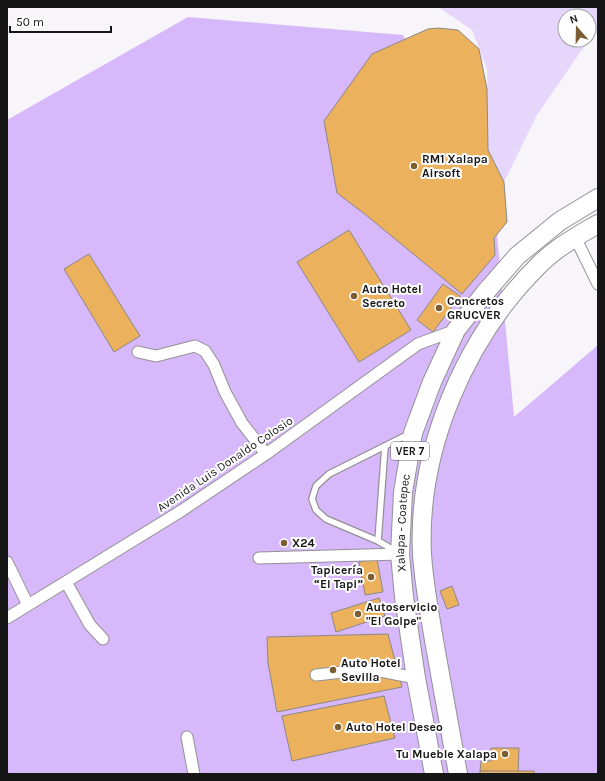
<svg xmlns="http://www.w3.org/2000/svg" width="605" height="781" viewBox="0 0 605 781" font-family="Karla,sans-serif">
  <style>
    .green { fill: #e7d6fc; fill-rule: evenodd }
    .forest { fill: #d7b8fb }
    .building { fill: #ebb15c; stroke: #8b8885 }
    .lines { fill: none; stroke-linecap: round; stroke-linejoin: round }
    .lane-casing { stroke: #939195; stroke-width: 8 }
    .street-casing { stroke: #939195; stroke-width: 13 }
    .primary-casing { stroke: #939195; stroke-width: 20 }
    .lane { stroke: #fff; stroke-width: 5.5 }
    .street { stroke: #fff; stroke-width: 11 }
    .primary { stroke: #fff; stroke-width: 18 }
    .poi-dot { fill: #7b5d31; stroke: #fff; stroke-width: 1.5 }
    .labels { text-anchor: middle; stroke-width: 4; stroke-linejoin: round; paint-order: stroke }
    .shield { fill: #fff; stroke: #5d5c5d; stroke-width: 1 }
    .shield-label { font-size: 11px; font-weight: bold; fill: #171617 }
    .poi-label { font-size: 12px; font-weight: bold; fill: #171617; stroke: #fff; text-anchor: start }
    .street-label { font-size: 12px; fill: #171617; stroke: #fff }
  </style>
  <rect width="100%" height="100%" fill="#f7f5f9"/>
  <path class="green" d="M438 7H598V32L581 51 537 115 504 182 488 150 487 69 472 30ZM565 16H589V40H565Z"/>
  <path class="forest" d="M188 17 403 35 497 235 514 417 598 345V774H7V120Z"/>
  <g class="building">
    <path d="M438 28 458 30 479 49 487 89 488 150 504 182 507 222 494 238 495 255 462 294 366 215 337 193 324 121 372 54 428 29Z"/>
    <path d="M349 230 411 330 359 362 297 262Z"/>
    <path d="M89 254 140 336 114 352 64 269Z"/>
    <path d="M443 284 460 296 433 332 417 320Z"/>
    <path d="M377 559 383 592 365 595 359 562Z"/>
    <path d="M452 586 459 605 447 609 440 591Z"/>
    <path d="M379 598 385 616 336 632 331 613Z"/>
    <path d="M388 634 402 687 277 712 268 663 267 637Z"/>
    <path d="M384 696 395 738 292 761 282 716Z"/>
    <path d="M491 748H519L518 772 480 771 481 761H491Z"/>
    <rect x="480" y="771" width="54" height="3"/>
  </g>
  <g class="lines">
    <defs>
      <g id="lane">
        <path d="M378 541 385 446"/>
        <path d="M397 552 378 541 326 519 316 510 312 499 316 486 329 474 409 434"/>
      </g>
      <g id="street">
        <path d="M575 237 598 284"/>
        <path d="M138 352 156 356 195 346 205 351 214 365 225 392 242 423 266 454"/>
        <path d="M259 558 400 554"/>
        <path d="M7 562 28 605"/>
        <path d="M66 582 90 625 103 639"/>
        <path d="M7 618 181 511 266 454 418 344 456 330"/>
        <path d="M316 675 370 669 416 678"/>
        <path d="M187 737 194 774"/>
      </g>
      <g id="primary">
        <path id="s1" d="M434 774 416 678 404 597 400 554 403 492 413 433 432 382 456 330 484 294 517 256 560 221 598 198"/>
        <path d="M458 774C450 731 443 689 435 646 430 616 424 585 422 554 417 450 465 337 540 264 556 248 578 235 598 224"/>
      </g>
    </defs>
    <use href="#lane" class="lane-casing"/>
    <use href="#street" class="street-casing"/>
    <use href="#primary" class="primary-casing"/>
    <use href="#lane" class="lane"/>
    <use href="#street" class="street"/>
    <use href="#primary" class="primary"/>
  </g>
  <g class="poi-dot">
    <circle cx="414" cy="166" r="4"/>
    <circle cx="354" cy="296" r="4"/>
    <circle cx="439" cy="308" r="4"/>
    <circle cx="284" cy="543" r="4"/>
    <circle cx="371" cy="577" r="4"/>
    <circle cx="358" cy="614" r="4"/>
    <circle cx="333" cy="670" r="4"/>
    <circle cx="338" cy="727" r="4"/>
    <circle cx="505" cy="754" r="4"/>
  </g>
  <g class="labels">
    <rect class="shield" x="391" y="442" width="38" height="18" rx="3"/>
    <g class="shield-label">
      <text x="410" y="455">VER 7</text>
    </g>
    <g class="poi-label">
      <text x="422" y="163">RM1 Xalapa<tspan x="422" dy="14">Airsoft</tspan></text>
      <text x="362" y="293">Auto Hotel<tspan x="362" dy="14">Secreto</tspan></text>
      <text x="447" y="305">Concretos<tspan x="447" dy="14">GRUCVER</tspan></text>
      <text x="292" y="547">X24</text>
      <text x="363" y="574" text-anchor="end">Tapicería<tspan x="363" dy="14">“El Tapi”</tspan></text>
      <text x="366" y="611">Autoservicio<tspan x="366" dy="14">"El Golpe"</tspan></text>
      <text x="341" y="667">Auto Hotel<tspan x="341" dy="14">Sevilla</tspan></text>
      <text x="346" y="731">Auto Hotel Deseo</text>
      <text x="497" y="758" text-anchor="end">Tu Mueble Xalapa</text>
    </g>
    <g class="street-label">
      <text transform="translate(225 464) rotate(-34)" y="4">Avenida Luis Donaldo Colosio</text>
      <text dy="4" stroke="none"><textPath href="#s1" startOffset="254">Xalapa - Coatepec</textPath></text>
    </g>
  </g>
  <rect width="605" height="781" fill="none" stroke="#171617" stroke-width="16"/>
  <g transform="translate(577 28) rotate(340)"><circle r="19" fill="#ffffff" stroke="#a2a2a2"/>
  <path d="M0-3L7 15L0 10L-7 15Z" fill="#7b5d31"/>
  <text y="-6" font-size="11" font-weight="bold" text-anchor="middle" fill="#171617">N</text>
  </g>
  <path d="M10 26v6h101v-6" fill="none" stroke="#171617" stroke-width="2"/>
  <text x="16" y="26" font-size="12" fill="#171617" stroke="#ffffff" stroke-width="3" paint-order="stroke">50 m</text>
</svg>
